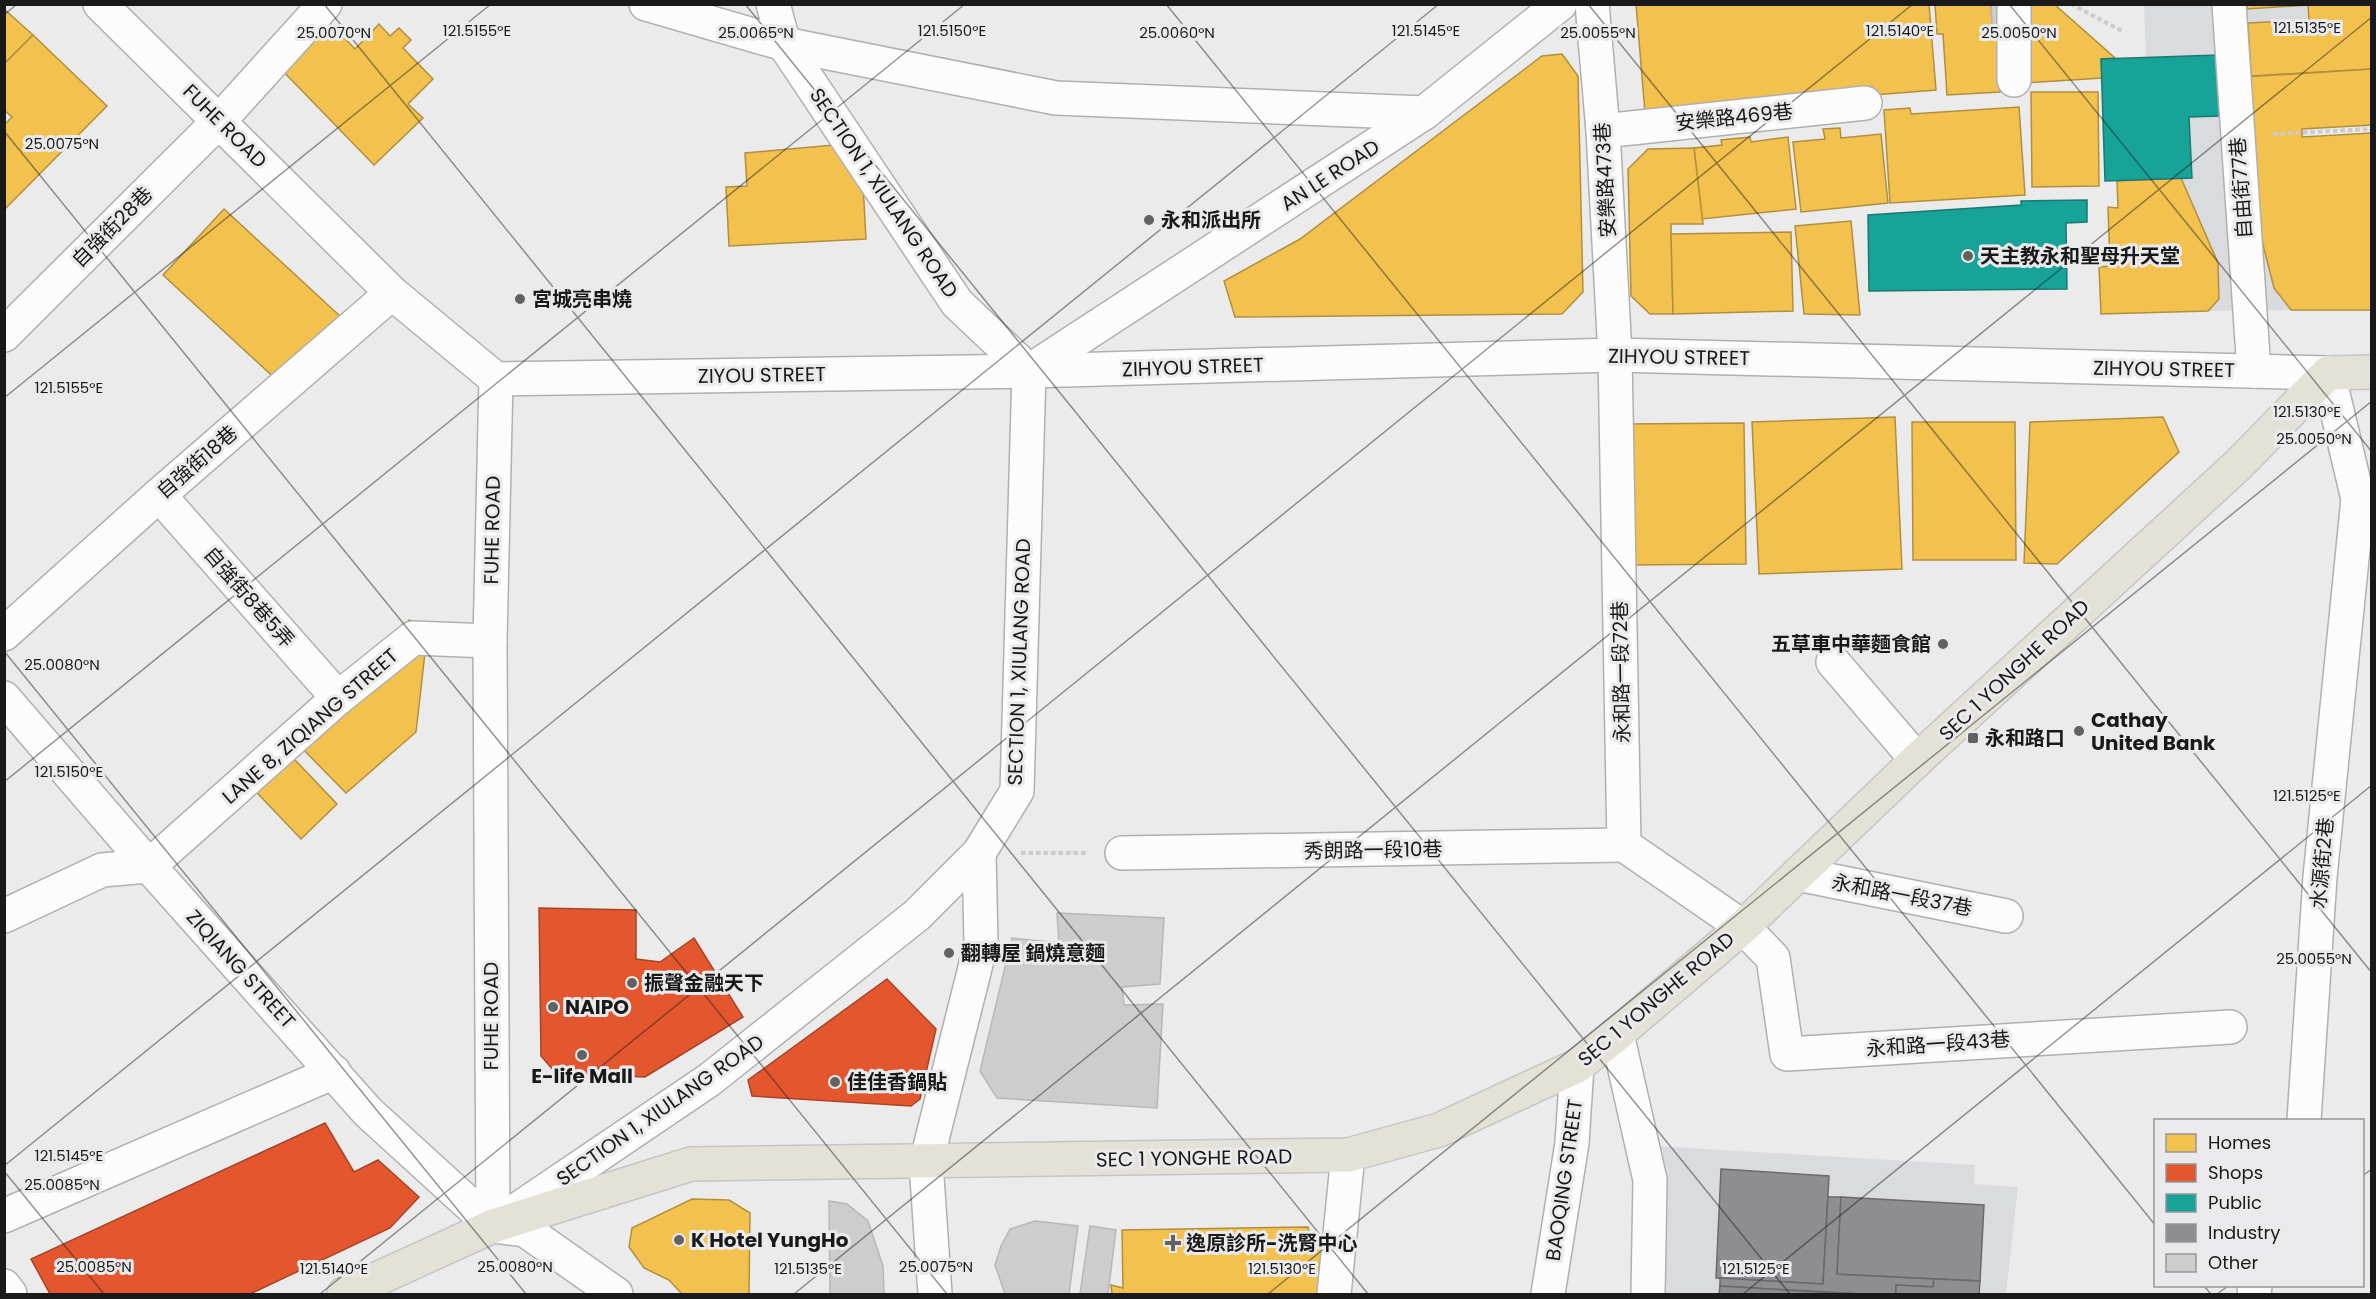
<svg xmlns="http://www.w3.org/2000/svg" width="2376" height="1299" viewBox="0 0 2376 1299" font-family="Poppins,'Noto Sans TC',sans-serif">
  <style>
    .built { fill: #d9dbde }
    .homes { fill: #f2c14e; stroke: #b18f3e; stroke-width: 1.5 }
    .shops { fill: #e4572e; stroke: #a74428; stroke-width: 1.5 }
    .public { fill: #17a398; stroke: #187a72; stroke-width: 1.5 }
    .industry { fill: #8d8d92; stroke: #6a6a6e; stroke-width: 1.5 }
    .building { fill: #cecdcd; stroke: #b7b7b7; stroke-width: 1.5 }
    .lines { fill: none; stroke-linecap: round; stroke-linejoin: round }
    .minor-casing { stroke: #b0b0b0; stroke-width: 36 }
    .major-casing { stroke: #c5c5c6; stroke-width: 36 }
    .path { stroke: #cbcbcc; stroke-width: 4; stroke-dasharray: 4.5 3; stroke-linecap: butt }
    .minor { stroke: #fcfcfc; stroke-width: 33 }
    .major { stroke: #e4e2d6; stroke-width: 33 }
    .ticks { fill: none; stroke: #19191a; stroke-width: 1.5; stroke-opacity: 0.45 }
    .poi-dot { fill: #626263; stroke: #eaeaec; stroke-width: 2 }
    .labels { text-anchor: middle; stroke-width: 6; stroke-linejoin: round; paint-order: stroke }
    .street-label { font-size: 20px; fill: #19191a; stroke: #eaeaec }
    .poi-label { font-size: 20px; font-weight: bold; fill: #19191a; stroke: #eaeaec; text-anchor: start }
    .ticks-label { font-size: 15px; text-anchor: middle; fill: #19191a; stroke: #eaeaec; stroke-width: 6; stroke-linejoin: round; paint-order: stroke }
  </style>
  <rect width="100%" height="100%" fill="#ebebeb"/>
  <g class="built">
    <path d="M2247 4 2248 9 2308 5 2309 20 2248 23 2251 76 2245 77 2250 194 2274 288 2291 310 2208 311 2219 299 2218 263 2181 178H2192L2189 117 2220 116 2218 55 2146 57 2144 5Z"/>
    <path d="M1656 1146 1975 1165 1974 1184 2018 1187 2006 1294H1667Z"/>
  </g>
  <g class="homes">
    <path d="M1636 4H1929L1936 90 1645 113Z"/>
    <path d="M1935 4H1991L1993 38H2005L2000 92 1947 95 1943 34H1937Z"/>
    <path d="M2021 4H2054L2115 58 2101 59 2102 78 2023 83Z"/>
    <path d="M2247 4H2372V69L2251 76 2248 23 2309 20 2308 5 2247 9Z"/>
    <path d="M4 9 33 35 4 64Z"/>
    <path d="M326 19 355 49 379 24 390 36 399 28 411 40 403 48 433 79 408 104 423 118 374 165 278 66Z"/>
    <path d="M33 35 107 106 4 210V125L12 117 4 110V64Z"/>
    <path d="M1562 54 1578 76 1583 292 1562 314 1235 317 1224 281 1300 239 1542 56Z"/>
    <path d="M2372 69V125L2302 129V137L2372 133V310H2291L2274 288 2250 194 2244 77Z"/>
    <path d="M2031 92H2098L2099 186 2032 187Z"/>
    <path d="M2019 107 2025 195 1890 203 1884 110 1910 108 1911 114Z"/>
    <path d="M1840 128 1841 138 1881 134 1888 203 1801 212 1793 142 1825 139 1823 129Z"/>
    <path d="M1750 137 1751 142 1788 137 1796 209 1702 219 1694 148 1722 145 1721 140Z"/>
    <path d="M834 145 863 184 866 239 729 246 726 187 747 186 745 153Z"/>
    <path d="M1694 148 1703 224H1671L1673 314H1650L1631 296 1628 169 1648 149Z"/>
    <path d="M2181 178 2218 263 2219 299 2208 311 2101 314 2099 267 2110 266 2108 207 2118 208 2117 181Z"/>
    <path d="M224 209 342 318 281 384 163 275Z"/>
    <path d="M1851 221 1860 315 1804 314 1795 226Z"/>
    <path d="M1791 232 1793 311 1673 314 1671 234Z"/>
    <path d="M1895 417 1902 569 1759 574 1752 422Z"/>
    <path d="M2163 417 2179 452 2057 564 2024 563 2030 422Z"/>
    <path d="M1912 422H2015L2016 560H1913Z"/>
    <path d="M1744 423 1746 564 1628 565 1626 424Z"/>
    <path d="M409 620 423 624 427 635 416 732 346 793 295 741Z"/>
    <path d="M276 740 337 804 301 839 240 775Z"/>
    <path d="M692 1199 729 1200 750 1213 749 1294H682L669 1280 644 1268 629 1247 632 1228Z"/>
    <path d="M1308 1227 1311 1241 1321 1242 1326 1294H1112L1111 1285 1123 1288 1122 1230Z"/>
  </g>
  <g class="shops">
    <path d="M539 908 636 910V959L660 962 694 938 743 1017 645 1077 581 1075 554 1071 541 1056Z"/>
    <path d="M887 979 936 1029 920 1099 911 1106 752 1096 748 1080Z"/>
    <path d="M325 1123 354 1172 378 1160 419 1197 390 1228 250 1294H50L31 1259Z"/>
  </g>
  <g class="public">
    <path d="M2218 55 2220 116 2189 117 2192 178 2105 181 2101 59Z"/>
    <path d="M2087 200V222L2066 223 2067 289 1869 291 1868 215 2021 205V201Z"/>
  </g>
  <g class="industry">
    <path d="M1721 1169 1829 1176 1823 1284 1716 1278Z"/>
    <path d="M1828 1197H1841L1837 1274 1934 1279 1933 1287 1896 1285V1294H1862L1720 1286V1278L1823 1284Z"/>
    <path d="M1841 1197 1984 1205 1980 1281 1837 1274Z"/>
    <path d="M1934 1279 1980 1281 1979 1294H1896V1285L1933 1287Z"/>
    <path d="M1720 1286 1835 1293 1862 1294H1719Z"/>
  </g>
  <g class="building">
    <path d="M1991 4H2003L2005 38H1993Z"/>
    <path d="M1057 913 1164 918 1160 984 1122 987 1124 1005 1163 1004 1157 1108 997 1098 980 1071 1012 938 1059 943Z"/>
    <path d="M829 1201 847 1204 868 1221 883 1266 884 1294H830Z"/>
    <path d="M1035 1221 1078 1226 1069 1294H1005L995 1265 1001 1246 1010 1229Z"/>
    <path d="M1090 1226 1116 1230 1108 1294H1080Z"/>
  </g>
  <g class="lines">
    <defs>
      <g id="minor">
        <path d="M100 4 392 293 496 379"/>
        <path d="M646 4 784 44 1056 98 1424 113"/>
        <path d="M1592 4 1603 131 1615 355 1624 845"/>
        <path d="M2014 4V80"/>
        <path d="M2229 4 2254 371"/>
        <path d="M1603 131 1865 103"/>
        <path d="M4 335 220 120 325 4"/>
        <path d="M1029 371 1424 113 1560 4"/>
        <path d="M496 379 1029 371 1615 355 2328 373 2358 499 2372 508"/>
        <path d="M159 495 338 698"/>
        <path d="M4 634 159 495 392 293"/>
        <path d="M1833 662 1917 760"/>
        <path d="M4 698 149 866 368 1112 493 1226"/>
        <path d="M1624 845 1743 927 1773 958 1787 1054 2230 1027"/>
        <path d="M1122 853 1624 845"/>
        <path d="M1798 874 2006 916"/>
        <path d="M4 916 102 870 149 866 338 698 413 638 490 641"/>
        <path d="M1617 1034 1650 1180 1648 1294"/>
        <path d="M2304 1120 2320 877 2358 499"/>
        <path d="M4 1216 334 1072"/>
        <path d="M502 1220 709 1080 917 915 979 853 1017 791 1029 371 957 303 784 44 773 4"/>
        <path d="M493 1226 490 641 496 379"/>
        <path d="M493 1226 525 1230 616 1294"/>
        <path d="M4 1286 10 1294"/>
        <path d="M935 1294 926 1163 981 944 979 853"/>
        <path d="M1334 1294 1348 1155"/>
        <path d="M1548 1294 1572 1143 1577 1066"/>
        <path d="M2254 1294 2255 1286"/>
      </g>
      <path id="major" d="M344 1294 493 1226 691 1164 1348 1155 1439 1130 1577 1066 1617 1034 1743 927 1917 760 2238 465 2328 373 2372 372"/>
    </defs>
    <use href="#minor" class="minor-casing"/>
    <use href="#major" class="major-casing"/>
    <g class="path">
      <path d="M2071 4 2124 32"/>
      <path d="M2273 134 2372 129"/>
      <path d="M1021 853H1086"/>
    </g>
    <use href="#minor" class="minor"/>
    <use href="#major" class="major"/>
  </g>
  <path class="ticks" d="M324 4 1368 1294M745 4 1790 1294M1166 4 2156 1226M1588 4 2372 973M2009 4 2372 452M4 15 17 4M4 131 947 1294M4 398 491 4M4 651 526 1294M4 782 965 4M4 1166 1439 4M4 1171 104 1294M2362 1176 2372 1169M2204 1286 2211 1294M320 1294 1913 4M794 1294 2372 17M1268 1294 2372 401M1743 1294 2372 785M2217 1294 2228 1286"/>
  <g class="poi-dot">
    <circle cx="1149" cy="220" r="6"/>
    <circle cx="1968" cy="256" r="6"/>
    <circle cx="520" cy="299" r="6"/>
    <circle cx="1943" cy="644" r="6"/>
    <circle cx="2079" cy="731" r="6"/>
    <rect x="1967" y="732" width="12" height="12" rx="3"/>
    <circle cx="949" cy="953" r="6"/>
    <circle cx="632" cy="983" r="6"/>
    <circle cx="553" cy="1007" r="6"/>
    <circle cx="582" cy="1055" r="6"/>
    <circle cx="835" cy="1082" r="6"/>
    <circle cx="679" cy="1240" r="6"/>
    <path d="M1170 1234h6v6h6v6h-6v6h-6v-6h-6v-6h6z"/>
  </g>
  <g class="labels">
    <g class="street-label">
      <text transform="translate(1734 117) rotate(-6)" y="7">安樂路469巷</text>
      <text transform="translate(225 126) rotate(45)" y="7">FUHE ROAD</text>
      <text transform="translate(1330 175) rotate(-33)" y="7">AN LE ROAD</text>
      <text transform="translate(1605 180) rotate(-93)" y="7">安樂路473巷</text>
      <text transform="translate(2241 188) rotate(-94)" y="7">自由街77巷</text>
      <text transform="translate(884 193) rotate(56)" y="7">SECTION 1, XIULANG ROAD</text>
      <text transform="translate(112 227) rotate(-45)" y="7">自強街28巷</text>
      <text transform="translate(1679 357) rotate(1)" y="7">ZIHYOU STREET</text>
      <text transform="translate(1193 367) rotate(-2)" y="7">ZIHYOU STREET</text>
      <text transform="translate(2164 369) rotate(1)" y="7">ZIHYOU STREET</text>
      <text transform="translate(762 375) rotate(-1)" y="7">ZIYOU STREET</text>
      <text transform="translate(197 462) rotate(-41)" y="7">自強街18巷</text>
      <text transform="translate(492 530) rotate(-89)" y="7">FUHE ROAD</text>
      <text transform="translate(249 597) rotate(49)" y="7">自強街8巷5弄</text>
      <text transform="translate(1019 662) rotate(-88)" y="7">SECTION 1, XIULANG ROAD</text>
      <text transform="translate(2014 670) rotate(-43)" y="7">SEC 1 YONGHE ROAD</text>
      <text transform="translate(1621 672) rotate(-91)" y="7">永和路一段72巷</text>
      <text transform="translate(310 726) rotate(-41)" y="7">LANE 8, ZIQIANG STREET</text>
      <text transform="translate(1373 850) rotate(-1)" y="7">秀朗路一段10巷</text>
      <text transform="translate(2322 863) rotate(-85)" y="7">水源街2巷</text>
      <text transform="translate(1902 895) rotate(11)" y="7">永和路一段37巷</text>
      <text transform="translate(241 969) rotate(48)" y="7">ZIQIANG STREET</text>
      <text transform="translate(1656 999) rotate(-40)" y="7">SEC 1 YONGHE ROAD</text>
      <text transform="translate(491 1016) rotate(-90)" y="7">FUHE ROAD</text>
      <text transform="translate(1938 1044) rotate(-4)" y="7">永和路一段43巷</text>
      <text transform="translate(660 1110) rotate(-35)" y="7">SECTION 1, XIULANG ROAD</text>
      <text transform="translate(1194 1158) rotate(-1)" y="7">SEC 1 YONGHE ROAD</text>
      <text transform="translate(1564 1180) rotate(-82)" y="7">BAOQING STREET</text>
    </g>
    <g class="poi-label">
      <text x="1161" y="227">永和派出所</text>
      <text x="1980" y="263">天主教永和聖母升天堂</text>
      <text x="532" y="306">宮城亮串燒</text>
      <text x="1931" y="651" text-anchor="end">五草車中華麵食館</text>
      <text x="2091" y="727">Cathay<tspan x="2091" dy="23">United Bank</tspan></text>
      <text x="1985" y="745">永和路口</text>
      <text x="961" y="960">翻轉屋 鍋燒意麵</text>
      <text x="644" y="990">振聲金融天下</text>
      <text x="565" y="1014">NAIPO</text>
      <text x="582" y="1083" text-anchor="middle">E-life Mall</text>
      <text x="847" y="1089">佳佳香鍋貼</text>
      <text x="691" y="1247">K Hotel YungHo</text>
      <text x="1186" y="1250">逸原診所-洗腎中心</text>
    </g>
  </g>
  <g class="ticks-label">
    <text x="2307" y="33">121.5135°E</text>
    <text x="477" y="36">121.5155°E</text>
    <text x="952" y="36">121.5150°E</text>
    <text x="1426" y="36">121.5145°E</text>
    <text x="1900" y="36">121.5140°E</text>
    <text x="2019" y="38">25.0050°N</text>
    <text x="334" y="38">25.0070°N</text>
    <text x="756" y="38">25.0065°N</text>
    <text x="1177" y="38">25.0060°N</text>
    <text x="1598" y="38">25.0055°N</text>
    <text x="62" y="149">25.0075°N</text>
    <text x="69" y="393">121.5155°E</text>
    <text x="2307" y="417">121.5130°E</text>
    <text x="2314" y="444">25.0050°N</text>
    <text x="62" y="670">25.0080°N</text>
    <text x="69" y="777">121.5150°E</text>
    <text x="2307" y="801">121.5125°E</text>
    <text x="2314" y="964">25.0055°N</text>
    <text x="69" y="1161">121.5145°E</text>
    <text x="62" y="1190">25.0085°N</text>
    <text x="94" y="1272">25.0085°N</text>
    <text x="515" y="1272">25.0080°N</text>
    <text x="936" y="1272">25.0075°N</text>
    <text x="334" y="1274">121.5140°E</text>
    <text x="808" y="1274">121.5135°E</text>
    <text x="1282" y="1274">121.5130°E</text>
    <text x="1756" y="1274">121.5125°E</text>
  </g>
  <rect width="2376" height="1299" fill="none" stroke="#19191a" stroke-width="12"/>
  <rect x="2154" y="1119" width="210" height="168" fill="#eaeaec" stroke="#969698" stroke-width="1.5"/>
  <rect x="2166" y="1134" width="30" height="18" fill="#f2c14e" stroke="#969698" stroke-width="1.5"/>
  <text x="2208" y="1149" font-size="18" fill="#19191a">Homes</text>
  <rect x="2166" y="1164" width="30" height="18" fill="#e4572e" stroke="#969698" stroke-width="1.5"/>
  <text x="2208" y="1179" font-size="18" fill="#19191a">Shops</text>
  <rect x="2166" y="1194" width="30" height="18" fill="#17a398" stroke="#969698" stroke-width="1.5"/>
  <text x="2208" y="1209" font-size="18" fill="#19191a">Public</text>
  <rect x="2166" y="1224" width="30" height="18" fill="#8d8d92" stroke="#969698" stroke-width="1.5"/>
  <text x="2208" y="1239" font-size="18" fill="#19191a">Industry</text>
  <rect x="2166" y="1254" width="30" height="18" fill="#cecdcd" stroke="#969698" stroke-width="1.5"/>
  <text x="2208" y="1269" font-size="18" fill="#19191a">Other</text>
</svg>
